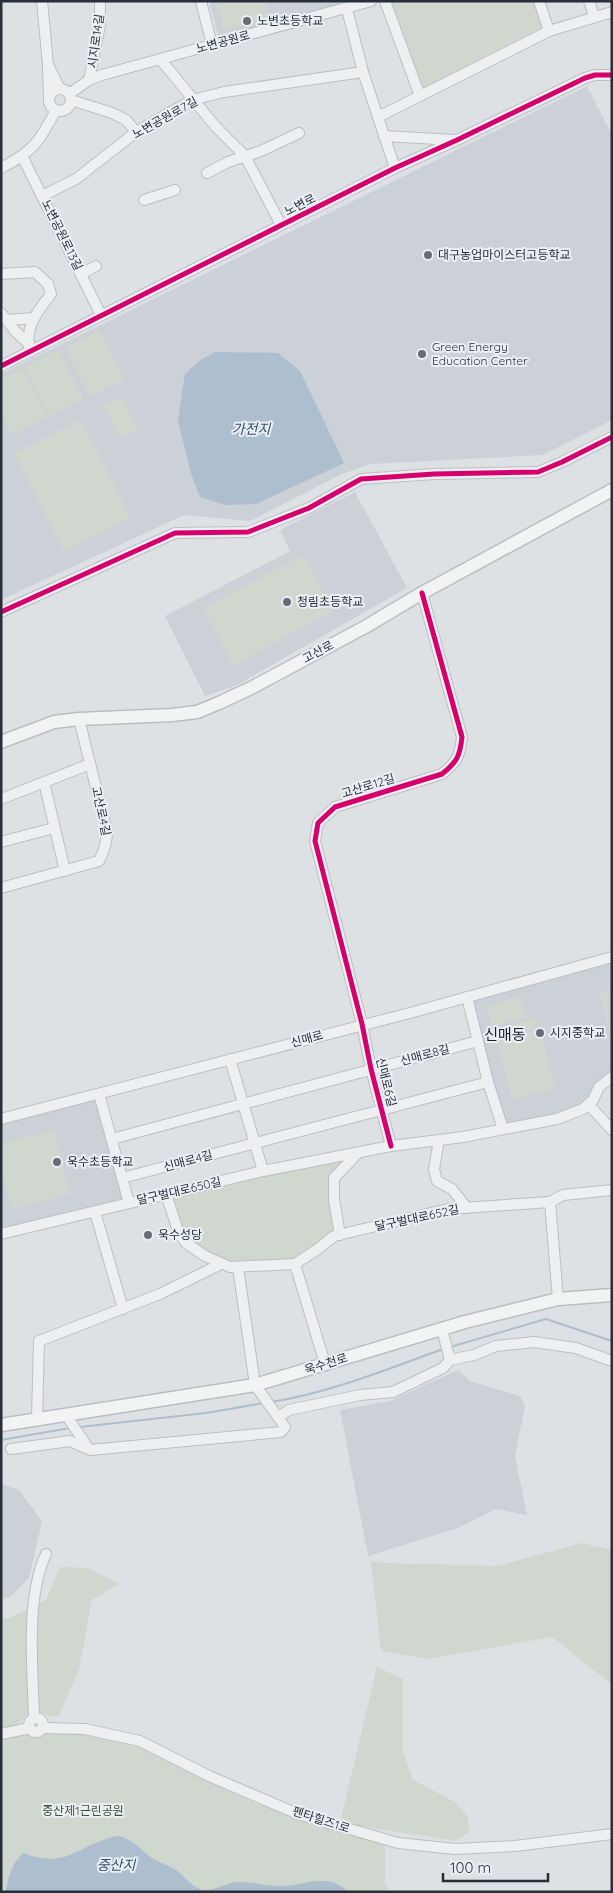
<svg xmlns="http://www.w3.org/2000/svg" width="613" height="1893" viewBox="0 0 613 1893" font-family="Quicksand,'Noto Sans KR',sans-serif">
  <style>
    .built { fill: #ccd0d7 }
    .green { fill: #cfd7cf }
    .water { fill: #adbece }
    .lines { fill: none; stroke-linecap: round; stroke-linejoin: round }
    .stream { stroke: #adbece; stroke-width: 2 }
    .minor-casing { stroke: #bcbfc2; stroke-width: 12 }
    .major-casing { stroke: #bbbec1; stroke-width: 15 }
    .minor { stroke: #eeeff0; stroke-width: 10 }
    .major { stroke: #f2f4f4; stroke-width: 12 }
    .cycleway-casing { stroke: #ebeff4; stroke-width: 8 }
    .cycleway { stroke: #d6006c; stroke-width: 5 }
    .poi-dot { fill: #676d76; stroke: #ebeff4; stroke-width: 2 }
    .labels { text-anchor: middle; stroke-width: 4; stroke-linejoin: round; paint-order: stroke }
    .poi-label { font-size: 12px; fill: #272f3b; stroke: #ebeff4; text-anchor: start }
    .street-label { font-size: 12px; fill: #272f3b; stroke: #ebeff4 }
    .park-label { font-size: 12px; fill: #3c5634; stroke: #ebeff4 }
    .water-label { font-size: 14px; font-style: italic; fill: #334f6d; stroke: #ebeff4 }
    .quarter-label { font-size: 15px; fill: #19202c; stroke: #ebeff4 }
  </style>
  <rect width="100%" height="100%" fill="#dee1e4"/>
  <g class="built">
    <path d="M209 1H339L340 4 219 39Z"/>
    <path d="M587 86 612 135V420L543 455 371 464 342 474 250 521 184 515 1 600V374Z"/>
    <path d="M355 492 407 588 237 685 205 696 165 616 290 551 280 530Z"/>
    <path d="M612 957V1077L583 1109 503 1129 467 997Z"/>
    <path d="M96 1100 124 1201 1 1231V1123Z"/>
    <path d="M458 1370 470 1381 520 1396 525 1406 515 1456 527 1515 496 1509 458 1528 368 1556 340 1410 390 1401Z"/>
    <path d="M1 1484 19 1490 42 1521 29 1578 10 1597 1 1599Z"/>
  </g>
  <g class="green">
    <path d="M217 1H266L270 18 225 31Z"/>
    <path d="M389 1H534L543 27 422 89Z"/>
    <path d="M99 330 124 380 89 397 65 348Z"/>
    <path d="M59 350 84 399 49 417 24 367Z"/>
    <path d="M22 368 47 418 12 435 1 413V378Z"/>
    <path d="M121 397 138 429 120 438 104 406Z"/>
    <path d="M81 419 131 517 64 552 14 453Z"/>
    <path d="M303 555 333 611 233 666 203 608Z"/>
    <path d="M612 988V1042L599 992Z"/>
    <path d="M521 997 526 1017 492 1027 486 1006Z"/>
    <path d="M537 1018 556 1088 512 1100 493 1029Z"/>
    <path d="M54 1130 71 1194 12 1209 1 1170V1143Z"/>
    <path d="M352 1154 334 1178 339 1232 295 1264 230 1267 186 1243 166 1194Z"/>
    <path d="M581 1543 612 1550V1685L552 1637 427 1659 381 1651 371 1561 386 1563 498 1566Z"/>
    <path d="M60 1567 88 1568 119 1584 92 1600 79 1669 59 1716C50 1717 40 1712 30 1710 22 1721 17 1729 1 1729V1618H10L46 1600Z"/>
    <path d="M377 1667 403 1679V1752L413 1780 455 1802 468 1817 469 1832 456 1841 340 1823Z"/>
    <path d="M30 1728 111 1734 257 1804 385 1844V1883L390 1892H1V1734Z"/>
  </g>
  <g class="water">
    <path d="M215 352 278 353 300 371 344 463 256 504 225 505 200 497 191 473 178 421 185 374 199 361Z"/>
    <path d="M117 1836C133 1838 140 1850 152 1858 159 1863 169 1865 176 1870 185 1877 195 1891 207 1890 217 1889 227 1883 237 1882 252 1881 267 1887 282 1886 306 1886 326 1871 348 1892H6C8 1876 12 1864 23 1853 70 1870 75 1845 117 1836Z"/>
  </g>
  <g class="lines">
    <g class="stream">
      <path d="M450 1347 546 1319 612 1341"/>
      <path d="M271 1402C329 1393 388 1369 443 1349"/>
      <path d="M80 1427 206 1413 264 1403"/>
      <path d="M1 1440 70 1428"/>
    </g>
    <defs>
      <g id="minor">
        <path d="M42 1 48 65"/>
        <path d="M201 1 212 45"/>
        <path d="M385 1 420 96"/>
        <path d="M539 1 549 31"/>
        <path d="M589 1 594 16"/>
        <path d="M347 9 363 72 395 168"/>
        <path d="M160 59 216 127 245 156 281 225"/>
        <path d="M89 80 100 25V1"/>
        <circle cx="60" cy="100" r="11"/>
        <path d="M69 94 89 80 102 75 371 1"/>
        <path d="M49 99 48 65 60 89"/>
        <path d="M71 100 112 113 126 120 136 132"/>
        <path d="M378 117 549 31 612 12"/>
        <path d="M384 136 455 140"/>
        <path d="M22 156 101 315"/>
        <path d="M1 168C34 151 39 142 56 110"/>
        <path d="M207 173 228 162 261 151 299 133"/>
        <path d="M42 196 76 179 136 132 192 100 224 92 363 72"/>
        <path d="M144 200 175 190"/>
        <path d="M1 274 35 272 48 284 51 294C37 312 24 327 30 352"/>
        <path d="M81 274 96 266"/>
        <path d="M1 313 15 331 28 343"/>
        <path d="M7 320 33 318"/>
        <path d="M1 366 395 168 457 140 585 78 595 75H612"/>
        <path d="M1 612 175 533 248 532 309 508 361 479 434 474 538 472 562 462 612 437"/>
        <path d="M44 782 65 871"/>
        <path d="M1 799 90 764"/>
        <path d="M1 842 54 828"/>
        <path d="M1 888 99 861C104 851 107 843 107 832L79 719"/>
        <path d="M467 997 488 1082 503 1129"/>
        <path d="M230 1059 263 1171"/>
        <path d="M99 1094 129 1203"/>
        <path d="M589 1105 612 1130"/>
        <path d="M1 1119 410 1013 612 957"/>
        <path d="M112 1139 478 1041"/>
        <path d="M439 1140 434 1169 437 1181 452 1189 467 1208"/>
        <path d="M391 1146 371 1069 362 1024 315 841 318 823 335 807 442 774C457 762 460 756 462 737L422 593"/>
        <path d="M122 1178 488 1082"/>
        <path d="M166 1194 179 1234 186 1243 205 1256 230 1267 295 1264 318 1249 334 1236 448 1209 550 1202 558 1299"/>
        <path d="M550 1202 563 1195 612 1190"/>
        <path d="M95 1212 123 1309"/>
        <path d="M1 1234 263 1171 391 1146 463 1137 557 1119 583 1109 593 1100 599 1087 612 1077"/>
        <path d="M340 1235 334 1200V1178L358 1153"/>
        <path d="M295 1264 325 1364"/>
        <path d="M238 1267 255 1385 278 1417"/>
        <path d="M442 1329 450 1360"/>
        <path d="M66 1415 89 1449"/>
        <path d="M37 1419 39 1341 160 1294 221 1264"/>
        <path d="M11 1449 70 1441 90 1450 281 1432 285 1427 278 1417 289 1410 308 1406 360 1395 393 1392 443 1368 450 1360 474 1355 496 1346 534 1342 576 1348 612 1361"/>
        <circle cx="36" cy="1725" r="7"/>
        <path d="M34 1718C33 1669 25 1599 46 1554"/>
        <path d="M43 1728 85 1729 140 1741 209 1776 298 1814 398 1843 455 1849 515 1846 612 1834"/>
        <path d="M1 1734 30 1728"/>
      </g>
      <g id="major">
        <path d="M1 742 54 722 79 719 172 715 197 712 219 703 251 688 365 627 422 593 612 490"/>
        <path d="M1 1425 255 1385 465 1322 558 1299 612 1295"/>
      </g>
    </defs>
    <use href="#minor" class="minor-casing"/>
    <use href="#major" class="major-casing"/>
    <use href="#minor" class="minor"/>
    <use href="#major" class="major"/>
    <defs>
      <g id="cycleway">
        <path d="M1 366 395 168 457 140 585 78 595 75H612"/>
        <path d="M1 612 175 533 248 532 309 508 361 479 434 474 538 472 562 462 612 437"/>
        <path d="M391 1146 371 1069 362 1024 315 841 318 823 335 807 442 774C457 762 460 756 462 737L422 593"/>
      </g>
    </defs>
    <use href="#cycleway" class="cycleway-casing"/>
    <use href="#cycleway" class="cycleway"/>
  </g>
  <g class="poi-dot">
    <circle cx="247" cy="21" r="5"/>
    <circle cx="428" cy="255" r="5"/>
    <circle cx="422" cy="354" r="5"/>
    <circle cx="287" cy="602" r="5"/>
    <circle cx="540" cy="1033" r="5"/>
    <circle cx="57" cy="1162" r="5"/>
    <circle cx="148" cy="1235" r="5"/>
  </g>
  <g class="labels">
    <g class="poi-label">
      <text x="257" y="25">노변초등학교</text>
      <text x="438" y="259">대구농업마이스터고등학교</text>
      <text x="432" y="351">Green Energy<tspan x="432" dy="14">Education Center</tspan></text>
      <text x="297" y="606">청림초등학교</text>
      <text x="550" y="1037">시지중학교</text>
      <text x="67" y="1166">욱수초등학교</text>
      <text x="158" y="1239">욱수성당</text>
    </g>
    <g class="street-label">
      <text transform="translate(96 41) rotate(-82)" y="4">시지로14길</text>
      <text transform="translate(223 42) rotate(-15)" y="4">노변공원로</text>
      <text transform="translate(165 118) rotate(-29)" y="4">노변공원로7길</text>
      <text transform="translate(300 205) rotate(-27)" y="4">노변로</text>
      <text transform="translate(62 235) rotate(64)" y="4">노변공원로13길</text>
      <text transform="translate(318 652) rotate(-28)" y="4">고산로</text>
      <text transform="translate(368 786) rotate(-17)" y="4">고산로12길</text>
      <text transform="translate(101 811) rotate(78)" y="4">고산로4길</text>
      <text transform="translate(307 1039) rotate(-15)" y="4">신매로</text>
      <text transform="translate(425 1055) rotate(-15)" y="4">신매로8길</text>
      <text transform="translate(386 1082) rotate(76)" y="4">신매로6길</text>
      <text transform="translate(188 1161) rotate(-15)" y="4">신매로4길</text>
      <text transform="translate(179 1191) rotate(-13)" y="4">달구벌대로650길</text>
      <text transform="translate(417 1218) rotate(-12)" y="4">달구벌대로652길</text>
      <text transform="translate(326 1364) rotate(-17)" y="4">욱수천로</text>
      <text transform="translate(321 1820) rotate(18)" y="4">펜타힐즈1로</text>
    </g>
    <g class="park-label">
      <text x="83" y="1815">중산제1근린공원</text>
    </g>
    <g class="water-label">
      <text x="251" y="434">가전지</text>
      <text x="116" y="1870">중산지</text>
    </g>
    <g class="quarter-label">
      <text x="505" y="1040">신매동</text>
    </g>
  </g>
  <rect width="613" height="1893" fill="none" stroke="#272f3b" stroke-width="5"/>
  <path d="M443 1873v8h105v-8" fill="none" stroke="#272f3b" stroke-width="2.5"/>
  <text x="450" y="1873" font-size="15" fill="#272f3b" stroke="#ebeff4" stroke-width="4" paint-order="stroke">100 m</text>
</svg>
